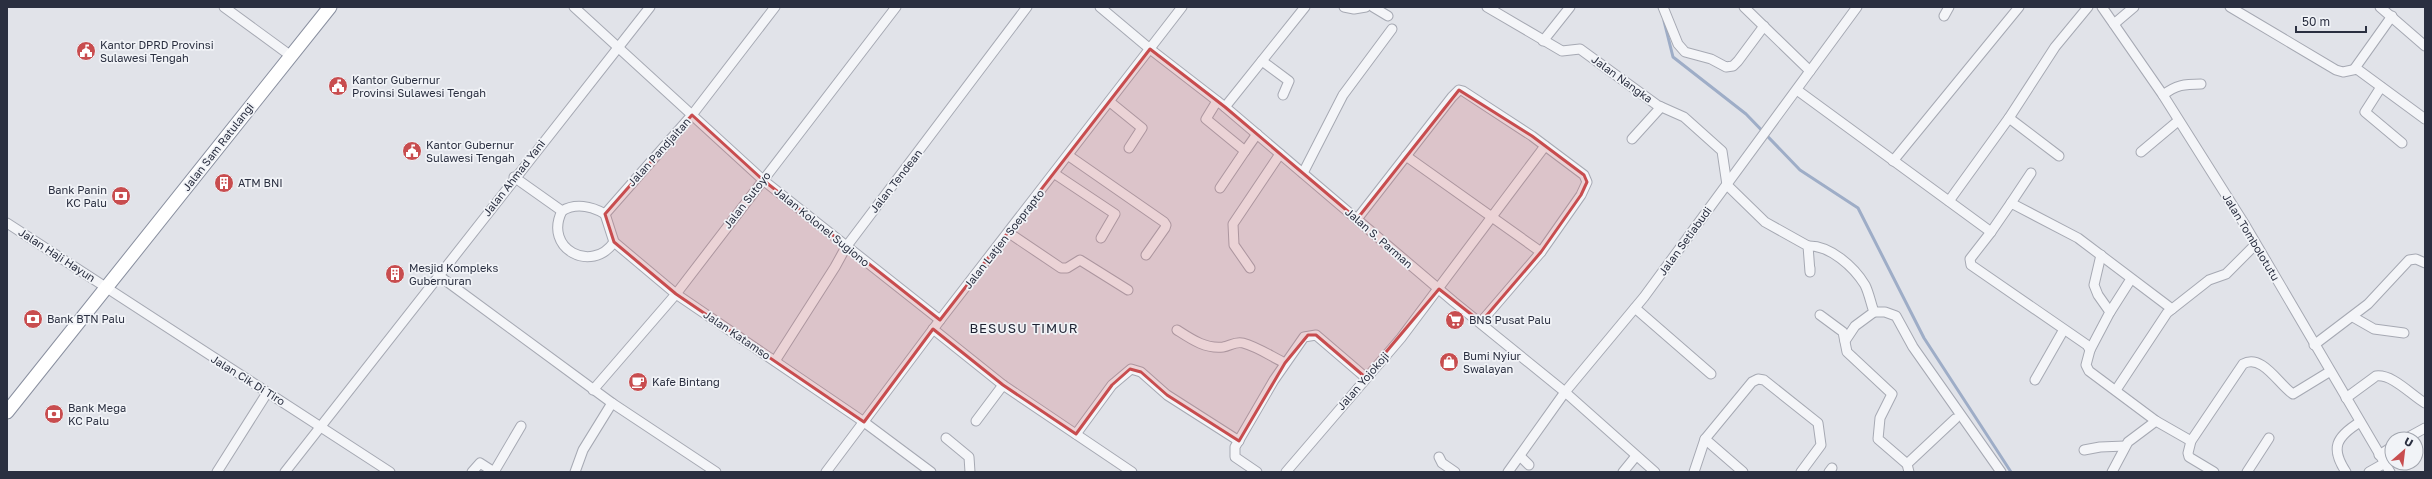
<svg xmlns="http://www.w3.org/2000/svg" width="2432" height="479" viewBox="0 0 2432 479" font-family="'Golos Text',sans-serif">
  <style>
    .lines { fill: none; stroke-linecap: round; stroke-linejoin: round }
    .stream { stroke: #9eadc7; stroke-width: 3 }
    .minor-casing { stroke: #a6a9b3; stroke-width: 11 }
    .highway-casing { stroke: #898f9f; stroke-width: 15 }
    .minor { stroke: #f4f5f8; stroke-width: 9 }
    .highway { stroke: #fff; stroke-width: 13 }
    .marked { fill: #c84d4f; fill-opacity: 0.2; stroke: #c84d4f; stroke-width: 3; stroke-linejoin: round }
    .labels { text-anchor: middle; stroke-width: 3.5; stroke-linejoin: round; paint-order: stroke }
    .poi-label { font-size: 11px; fill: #2a2f40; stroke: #f1f3f7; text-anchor: start }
    .street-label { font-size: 11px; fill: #2a2f40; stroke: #f1f3f7 }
    .quarter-label { font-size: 13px; letter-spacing: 1px; fill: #1c2131; stroke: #f1f3f7 }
  </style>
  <rect width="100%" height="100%" fill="#e1e3e9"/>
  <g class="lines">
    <path class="stream" d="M1664 21 1673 57 1746 114 1800 170 1858 208 1924 338 2011 472"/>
    <defs>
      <g id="minor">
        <path d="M224 7 291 56"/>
        <path d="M574 7 763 180 940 320"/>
        <path d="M1100 7 1150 49 1225 107 1454 302 1565 392 1655 472"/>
        <path d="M1344 7 1354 9 1366 7"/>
        <path d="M1373 7 1388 16"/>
        <path d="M1487 7 1562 51 1580 49 1657 105 1684 117 1722 151 1727 185 1765 222 1808 246 1810 272V268"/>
        <path d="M1663 7 1678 44 1685 52 1711 59 1726 67 1733 66 1738 61 1764 26"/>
        <path d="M1744 7 1810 71"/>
        <path d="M2102 7 2163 95 2245 225 2390 472"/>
        <path d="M2230 7 2336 70 2343 72 2357 69 2425 119"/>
        <path d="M2380 7 2425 46"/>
        <path d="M1944 16 1949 7"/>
        <path d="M2114 24 2134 7"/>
        <path d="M1543 41 1570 7"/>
        <path d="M1262 61 1289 81 1283 95"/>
        <path d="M2355 68 2392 16"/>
        <path d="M2381 87 2365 112 2402 143"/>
        <path d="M1797 90 1991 232 2011 203 2078 238 2172 309"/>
        <path d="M2163 95C2176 85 2184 84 2201 84"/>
        <path d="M1217 101 1206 119 1245 151 1220 188"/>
        <path d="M1110 102 1142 128 1129 148"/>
        <path d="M1225 107 1305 7"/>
        <path d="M2009 118 2059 156"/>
        <path d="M1632 139 1661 107"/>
        <path d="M1245 151 1257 134"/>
        <path d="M2141 152 2178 121"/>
        <path d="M1069 156 1164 222 1166 225 1165 228 1146 255"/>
        <path d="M1406 156 1541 252 1481 322"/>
        <path d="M1893 161 2019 7"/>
        <path d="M1303 173 1343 95 1392 29"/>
        <path d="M1055 174 1115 214 1101 238"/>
        <path d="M514 177 562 211C575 203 591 206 605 214L692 115 775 7"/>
        <path d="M1949 201 2009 118 2055 47 2088 7"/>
        <path d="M2011 203 2031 173"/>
        <path d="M562 211C543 249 592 274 614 242"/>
        <path d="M605 214 614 242 676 294 864 422 931 472"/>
        <path d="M1357 219 1452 97 1459 90 1463 91 1532 136 1584 175 1587 182 1581 195 1541 252"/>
        <path d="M7 223 390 472"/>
        <path d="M1991 232 1970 259 1971 265 2087 345 2090 350 2086 365 2089 371 2156 421 2191 441"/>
        <path d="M1009 233 1061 268H1067L1080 260 1128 290"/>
        <path d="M1808 246C1830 245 1854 267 1865 285 1869 293 1871 304 1874 312L1855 326 1845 341"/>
        <path d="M1250 268 1234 245 1233 224 1280 154"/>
        <path d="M438 275 612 403 716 472"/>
        <path d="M1635 308 1711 374"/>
        <path d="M1874 312H1885L1896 316 1913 347 2001 472"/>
        <path d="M2110 312 2131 279"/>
        <path d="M1820 315 1843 332 1847 352 1892 394 1880 418 1878 439 1907 464 1909 472"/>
        <path d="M2353 317 2374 329 2404 333"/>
        <path d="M933 329 1003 385 1132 472"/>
        <path d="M1177 330C1191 339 1205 349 1223 347 1230 346 1235 341 1243 343 1258 347 1272 357 1285 363"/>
        <path d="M2314 345 2368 304 2409 260 2416 259 2425 263"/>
        <path d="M2090 350 2110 312 2098 295 2094 285 2101 255"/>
        <path d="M775 361 835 267 846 247 1027 7"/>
        <path d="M2035 380 2063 331"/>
        <path d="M593 390 676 294 896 7"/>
        <path d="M2116 390 2167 313 2209 280 2226 274 2255 245"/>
        <path d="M2346 398 2376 376C2393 374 2411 395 2425 403"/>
        <path d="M976 421 1003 385"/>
        <path d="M1076 434 1112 385 1131 369 1141 372 1167 395 1239 441"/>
        <path d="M946 438 969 457 970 472"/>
        <path d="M1705 439 1743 472"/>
        <path d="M2405 439 2425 428"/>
        <path d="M2084 450 2100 447 2125 446"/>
        <path d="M2379 455 2392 447"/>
        <path d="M1520 456 1529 465"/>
        <path d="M1439 457 1442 463 1455 472"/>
        <path d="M1907 464 1955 419"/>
        <path d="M217 472 267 393"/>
        <path d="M285 472 650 7"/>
        <path d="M472 472 480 463 494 472 521 426"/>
        <path d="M575 472 583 450 612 403"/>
        <path d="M826 472 940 320 1182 7"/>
        <path d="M1257 472 1235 457V447L1274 380 1304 337 1316 335 1365 377"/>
        <path d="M1286 472 1401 338 1545 146"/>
        <path d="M1508 472 1565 392 1644 297 1857 7"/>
        <path d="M1623 472 1636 456"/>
        <path d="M1694 472 1705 439 1752 382 1758 379 1764 380 1818 423 1821 445 1801 472"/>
        <path d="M1829 472 1832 468"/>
        <path d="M2112 472 2128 442 2156 421"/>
        <path d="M2214 472 2189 457 2188 453 2191 441 2243 364C2262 353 2279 385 2293 394L2329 372"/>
        <path d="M2247 472 2269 438"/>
        <path d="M2346 472C2330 448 2336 437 2360 422"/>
        <path d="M2369 472 2385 463"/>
      </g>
      <path id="highway" d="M7 412 330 7"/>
    </defs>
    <use href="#minor" class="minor-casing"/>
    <use href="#highway" class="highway-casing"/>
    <use href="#minor" class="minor"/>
    <use href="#highway" class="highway"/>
  </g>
  <path class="marked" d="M1150 49 1225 107 1357 219 1459 90 1532 136 1584 175 1587 182 1581 195 1541 252 1481 322 1439 289 1365 377 1316 335H1308L1285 363 1239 441 1167 395 1141 372 1130 369 1112 385 1076 434 1003 385 933 329 864 422 676 294 614 242 605 214 692 115 763 180 940 320Z"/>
  <defs>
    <symbol id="civic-disc" viewBox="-11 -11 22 22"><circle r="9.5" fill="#c84d4f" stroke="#f1f3f7"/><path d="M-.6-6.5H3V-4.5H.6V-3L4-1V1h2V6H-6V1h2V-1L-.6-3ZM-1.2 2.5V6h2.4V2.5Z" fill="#fff"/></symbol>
    <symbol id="building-disc" viewBox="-11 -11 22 22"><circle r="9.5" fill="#c84d4f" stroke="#f1f3f7"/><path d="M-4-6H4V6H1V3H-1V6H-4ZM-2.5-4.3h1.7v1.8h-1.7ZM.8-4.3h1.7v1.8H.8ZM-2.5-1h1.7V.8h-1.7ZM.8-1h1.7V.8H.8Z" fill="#fff"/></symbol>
    <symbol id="bank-disc" viewBox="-11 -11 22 22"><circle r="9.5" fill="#c84d4f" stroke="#f1f3f7"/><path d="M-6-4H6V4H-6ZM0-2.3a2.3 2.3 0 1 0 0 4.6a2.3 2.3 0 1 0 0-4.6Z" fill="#fff"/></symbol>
    <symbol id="supermarket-disc" viewBox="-11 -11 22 22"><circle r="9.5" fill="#c84d4f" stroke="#f1f3f7"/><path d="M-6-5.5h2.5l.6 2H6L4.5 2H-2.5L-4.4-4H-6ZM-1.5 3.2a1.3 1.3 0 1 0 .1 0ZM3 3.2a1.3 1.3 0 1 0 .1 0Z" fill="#fff"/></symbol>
    <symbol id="shop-disc" viewBox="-11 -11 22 22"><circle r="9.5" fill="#c84d4f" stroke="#f1f3f7"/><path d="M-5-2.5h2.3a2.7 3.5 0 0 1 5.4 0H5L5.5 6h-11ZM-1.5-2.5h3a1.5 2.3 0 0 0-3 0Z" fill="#fff"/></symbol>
    <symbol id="cafe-disc" viewBox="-11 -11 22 22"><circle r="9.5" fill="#c84d4f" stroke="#f1f3f7"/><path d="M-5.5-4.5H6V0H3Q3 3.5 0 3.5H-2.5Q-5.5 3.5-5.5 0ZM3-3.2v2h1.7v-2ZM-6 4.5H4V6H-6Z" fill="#fff"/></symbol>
  </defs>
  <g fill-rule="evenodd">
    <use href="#civic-disc" x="75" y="40" width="22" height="22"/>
    <use href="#civic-disc" x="327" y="75" width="22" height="22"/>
    <use href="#civic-disc" x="401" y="140" width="22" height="22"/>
    <use href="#building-disc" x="213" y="172" width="22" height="22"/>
    <use href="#bank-disc" x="110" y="185" width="22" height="22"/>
    <use href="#building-disc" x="384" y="263" width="22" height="22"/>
    <use href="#bank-disc" x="22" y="308" width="22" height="22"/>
    <use href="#supermarket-disc" x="1444" y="309" width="22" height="22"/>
    <use href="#shop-disc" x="1438" y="351" width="22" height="22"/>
    <use href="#cafe-disc" x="627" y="371" width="22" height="22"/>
    <use href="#bank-disc" x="43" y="403" width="22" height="22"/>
  </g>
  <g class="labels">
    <g class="poi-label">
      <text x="100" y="49">Kantor DPRD Provinsi<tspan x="100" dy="13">Sulawesi Tengah</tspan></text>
      <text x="352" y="84">Kantor Gubernur<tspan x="352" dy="13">Provinsi Sulawesi Tengah</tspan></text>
      <text x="426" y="149">Kantor Gubernur<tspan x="426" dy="13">Sulawesi Tengah</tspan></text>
      <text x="238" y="187">ATM BNI</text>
      <text x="107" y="194" text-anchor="end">Bank Panin<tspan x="107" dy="13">KC Palu</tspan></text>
      <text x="409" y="272">Mesjid Kompleks<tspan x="409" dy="13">Gubernuran</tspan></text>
      <text x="47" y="323">Bank BTN Palu</text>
      <text x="1469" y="324">BNS Pusat Palu</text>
      <text x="1463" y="360">Bumi Nyiur<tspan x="1463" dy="13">Swalayan</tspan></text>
      <text x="652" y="386">Kafe Bintang</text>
      <text x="68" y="412">Bank Mega<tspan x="68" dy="13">KC Palu</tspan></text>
    </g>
    <g class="street-label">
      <text transform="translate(1622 79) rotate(36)" y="4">Jalan Nangka</text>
      <text transform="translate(218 147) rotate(-52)" y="4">Jalan Sam Ratulangi</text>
      <text transform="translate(659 152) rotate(-48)" y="4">Jalan Pandjaitan</text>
      <text transform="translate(514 178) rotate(-52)" y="4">Jalan Ahmad Yani</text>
      <text transform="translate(896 181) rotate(-52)" y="4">Jalan Tendean</text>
      <text transform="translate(747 200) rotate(-52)" y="4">Jalan Sutoyo</text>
      <text transform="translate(822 227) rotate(39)" y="4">Jalan Kolonel Sugiono</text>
      <text transform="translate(2251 237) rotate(59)" y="4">Jalan Tombolotutu</text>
      <text transform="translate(1379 238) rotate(41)" y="4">Jalan S. Parman</text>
      <text transform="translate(1004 239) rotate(-52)" y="4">Jalan Latjen Soeprapto</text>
      <text transform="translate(1685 241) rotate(-54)" y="4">Jalan Setiabudi</text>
      <text transform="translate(57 255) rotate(33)" y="4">Jalan Haji Hayun</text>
      <text transform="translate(737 335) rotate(34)" y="4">Jalan Katamso</text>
      <text transform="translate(248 380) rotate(32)" y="4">Jalan Cik Di Tiro</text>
      <text transform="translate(1363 381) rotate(-49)" y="4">Jalan Yojokoji</text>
    </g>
    <g class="quarter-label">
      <text x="1024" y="333">BESUSU TIMUR</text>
    </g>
  </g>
  <rect width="2432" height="479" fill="none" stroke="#2a2f40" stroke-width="16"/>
  <g transform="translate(2404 451) rotate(28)"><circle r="19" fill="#f1f3f7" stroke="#a1a5ae"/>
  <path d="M0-3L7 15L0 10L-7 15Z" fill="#c84d4f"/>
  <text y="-6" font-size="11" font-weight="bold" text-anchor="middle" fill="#2a2f40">U</text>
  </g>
  <path d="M2296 26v6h70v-6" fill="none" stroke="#2a2f40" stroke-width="2"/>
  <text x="2302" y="26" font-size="12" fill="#2a2f40" stroke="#f1f3f7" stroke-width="3" paint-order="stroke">50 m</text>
</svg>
